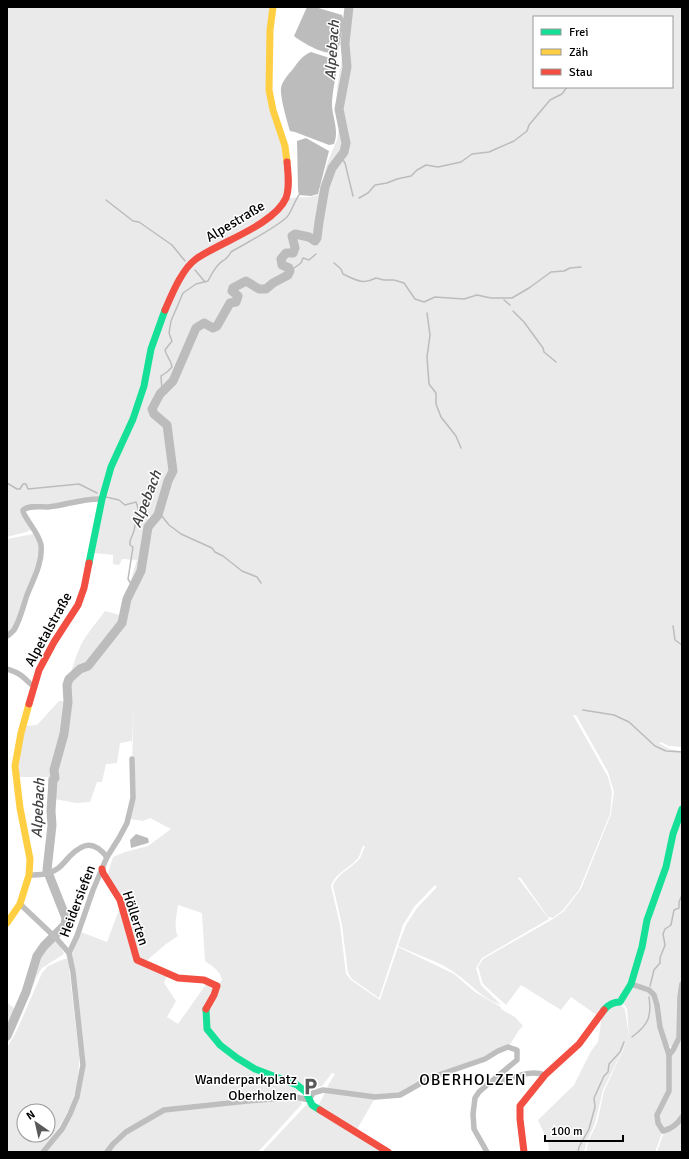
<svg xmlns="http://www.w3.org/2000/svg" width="689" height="1159" viewBox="0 0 689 1159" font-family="Signika,sans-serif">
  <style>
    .green { fill: #eaeaea; fill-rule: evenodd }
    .water { fill: #bcbcbc }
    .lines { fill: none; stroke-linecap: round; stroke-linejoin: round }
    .stream { stroke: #bcbcbc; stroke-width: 1.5 }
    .river { stroke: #bcbcbc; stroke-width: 9 }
    .street { stroke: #bebebe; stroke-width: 5.5 }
    .fast { stroke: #16e098; stroke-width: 7 }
    .slow { stroke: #ffcf43; stroke-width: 7 }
    .jam { stroke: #f24e42; stroke-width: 7 }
    .labels { text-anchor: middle; stroke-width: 3; stroke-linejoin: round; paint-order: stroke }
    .street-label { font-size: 14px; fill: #000; stroke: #fff }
    .poi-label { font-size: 14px; fill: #000; stroke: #fff; text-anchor: end }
    .water-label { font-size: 15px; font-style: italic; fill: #414141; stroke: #fff }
    .quarter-label { font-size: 16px; letter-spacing: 1px; fill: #000; stroke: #fff }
  </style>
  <rect width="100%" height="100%" fill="#fff"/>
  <g class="green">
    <path d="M7 7H271L268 90 284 147 287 178 284 198 272 213 194 257 163 307 142 386 100 497 49 505 28 506 23 517 31 530 26 532 7 537Z"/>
    <path d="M351 7H682V747L669 746 661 742 659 743 669 749 682 751V807L634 970 620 1001 598 1016 571 997 561 1010 521 985 506 1005 483 984 478 967 483 959 553 919 564 911 581 889 611 814 614 792 608 772 576 715H573L608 777 612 792 610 814 579 890 563 910 553 918 548 917 520 877 518 878 549 919 482 958 476 968 481 985 501 1005C483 999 471 984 455 973 441 962 415 954 398 946L406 925 417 908 437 887 435 885 414 907 403 925 379 998 352 979 348 973 342 925 333 886C338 872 352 869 360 858 362 855 363 850 365 846H363C361 850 360 855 358 858 349 869 336 872 331 886L340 925 346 974 351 980 380 1000 398 947 454 974 475 992 501 1007V1009L515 1017 523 1026 519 1030 509 1046 402 1092 376 1095 329 1089 327 1087 335 1074 332 1073 322 1086 312 1088H307L297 1083 269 1073 237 1057 207 1028V1010L217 986 222 980C220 970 213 967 205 961L202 913 178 905C177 914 173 928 178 936L166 944 145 962 138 959 121 899 107 876 113 857 125 852 148 846 171 829 150 818 143 821 130 819 134 704 132 741 120 743 117 763 106 764 102 782H97L90 802 76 803 49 798 48 777H18L20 753 25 726 37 725 59 701H66C64 691 77 651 83 641 89 631 98 621 105 611L120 615 137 560 122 559 119 565 113 564V555L94 553 104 498 166 309 186 271 196 261 276 216 282 208 287 198 310 197 318 195 328 161 337 140 339 128 336 106 337 87ZM534 17H672V87H534Z"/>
    <path d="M33 534 36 535 39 545V557L13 629 7 635V539Z"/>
    <path d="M682 812V1152H657L664 1132 659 1122V1115L670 1091V1055L673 1047 668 1046 654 994 634 983 648 921Z"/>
    <path d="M120 907 133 956 167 975 164 983 176 1001 167 1017 178 1024 207 983 212 986 213 989 206 1029 219 1046 300 1091 298 1092 176 1106 125 1130 115 1138 104 1152H46C69 1124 82 1105 84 1067L72 954 81 932 107 942Z"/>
    <path d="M51 936 59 943 64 954 42 968 37 976 15 1029 7 1044V1003L17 1010 37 959Z"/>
    <path d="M64 959H68L79 1055C80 1095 66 1123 39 1152H7V1048L17 1030 42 973 48 966ZM24 1111H48V1135H24Z"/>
    <path d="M632 986 647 991 653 996 668 1055 667 1091 655 1116 662 1133 655 1152H586L588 1142 597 1123 604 1091 629 1037 627 1009 622 1001Z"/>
    <path d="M619 1003 625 1009 629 1037 603 1090 595 1123 587 1142 584 1152H549L548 1142 538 1120 574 1085 591 1051 598 1042 602 1016 609 1007Z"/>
    <path d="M325 1092 375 1098 356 1131 318 1106Z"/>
    <path d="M300 1099 302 1104 258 1152H109L114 1144 128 1134 166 1111 247 1103Z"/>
    <path d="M308 1103 384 1152H262Z"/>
  </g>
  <g class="water">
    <path d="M307 7H315L342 15 344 21 338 52C326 57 303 43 294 36Z"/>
    <path d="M311 52 333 59 338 63C336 75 333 88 332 101 331 115 340 130 334 144L329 145 295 132 290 131C287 121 280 97 281 88 282 81 289 74 293 69 298 62 303 55 311 52Z"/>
    <path d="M306 138 329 151 318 194 311 196 299 195 298 190 297 141Z"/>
    <path d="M136 834 148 838 149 842 148 843 131 848 130 840Z"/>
  </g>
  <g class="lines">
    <g class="stream">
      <path d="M341 157 345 163 353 196"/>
      <path d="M359 198 368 193 375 185 387 183 397 179 411 176 417 170 426 165 438 167 461 162 472 154 489 152 514 141 527 131 529 125 550 100 562 94 567 87"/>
      <path d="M106 200 133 221 139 222 172 245 185 261"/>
      <path d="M334 263 341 269 343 274C356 280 363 285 376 278L384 280H394L404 283 415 299 424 302 435 297 464 299 477 295 491 298H512L529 288 551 272 564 271 570 268 581 267"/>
      <path d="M195 270 205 282"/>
      <path d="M290 271 301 263 303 258 309 260 316 254"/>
      <path d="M504 300 510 305"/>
      <path d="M513 311 524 322 543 348 544 352 556 362"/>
      <path d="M427 313 430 335 427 357 429 384 436 393V404L441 417 456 436 461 448"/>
      <path d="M162 391 161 376 167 372 172 367C171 359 166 356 165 350L172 341 169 333 171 321 183 293 196 284 208 281C211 275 214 269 219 264 225 258 226 261 231 252 246 243 274 229 287 217 292 211 294 202 299 195"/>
      <path d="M7 483 17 489H20L23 484H26L28 489 79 484 97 493"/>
      <path d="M106 497 119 500 125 505 136 502 138 508 134 531 130 541V545L133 547 128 579 133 587"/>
      <path d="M158 515H161L169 525 181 534 212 548 215 552 223 556 242 571 257 577 261 583"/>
      <path d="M673 626 675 640 682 645"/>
      <path d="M583 710 614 715 629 722 655 746 666 751 682 752"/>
      <path d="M650 986 654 970 660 963V958L665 945 663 934 665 929 671 925 674 910 679 908V902L682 895"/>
      <path d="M632 1037C648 1025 652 1017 649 997"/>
      <path d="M578 1152 579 1147 589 1129 595 1107 594 1098 604 1076 608 1072 609 1064 620 1052 624 1042"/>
    </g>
    <path class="river" d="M7 1036 26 992 37 956 44 946 65 925 66 918 47 870 52 825 51 811 53 780 55 778 54 770 64 734 68 702 67 685 69 679 80 669 88 666 122 623 127 599 141 571 148 527 158 515 168 481 173 471 167 425 154 414 152 409 160 394 173 381 196 328 204 323 213 328 217 326 230 303 236 302 238 296 232 291 233 288 246 281 259 289H266L273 283 288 275 290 271 289 268 282 265 281 259 286 253H293L295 248 292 236 295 234 309 237 315 241 317 238 319 222 325 187 332 168 344 152 346 143 339 109 347 67 345 43 349 7"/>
    <g class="street">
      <path d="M7 636C9 635 12 632 14 630 20 620 23 607 27 595 33 580 43 562 41 545 39 532 22 516 23 510 29 505 40 507 48 507 66 505 84 498 102 499"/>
      <path d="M7 669C13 671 18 672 23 677 27 680 29 684 34 686"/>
      <path d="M29 875C39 875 48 875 57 869 62 866 66 860 70 856 84 842 94 841 107 857"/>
      <path d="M20 904 57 939 69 953 73 972 83 1065 77 1097 70 1114 62 1129 43 1152"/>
      <path d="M69 953 77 936 93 890 107 857 119 838 127 823 133 798 132 759"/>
      <path d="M631 984 649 990 654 995 657 1005 660 1027 669 1055V1091L657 1115 658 1123 663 1131C671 1129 677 1125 682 1117"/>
      <path d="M669 1055 673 1050 679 1038 680 997 682 984"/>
      <path d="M487 1084C507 1082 526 1068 545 1075"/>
      <path d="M107 1152 113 1144 126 1132 164 1110 247 1101 296 1097 309 1100 313 1093 323 1090 375 1097 400 1095 430 1078 485 1059 498 1051 508 1047 517 1050V1060L487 1085 479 1092 475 1098 473 1114 474 1129 487 1152"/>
    </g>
    <g class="fast">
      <path d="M89 563 102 499 111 467 133 419 144 386 151 349 165 310"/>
      <path d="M206 1009 207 1029 220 1045 237 1058 255 1069 297 1085 306 1092 312 1105 320 1110"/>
      <path d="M604 1010C608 1005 614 1002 620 1002L631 984 642 947 647 920 666 867 673 834 682 809"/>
    </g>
    <g class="slow">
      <path d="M273 7 270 30 269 90 273 110 285 146 287 162"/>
      <path d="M7 923 20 904 29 875 30 859 20 808 15 766 21 733 29 704"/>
    </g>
    <g class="jam">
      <path d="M165 310C172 294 182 269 196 259 220 242 274 225 286 198 290 187 288 173 287 162"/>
      <path d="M29 704 39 670 54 642 78 605 84 588 89 563"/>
      <path d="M102 869 103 873 120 900 137 960 178 978 204 980 217 986 214 995 206 1009"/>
      <path d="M320 1110 388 1152"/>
      <path d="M524 1152 520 1119V1106L545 1075 579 1044 604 1010"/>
    </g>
  </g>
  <defs>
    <symbol id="parking-bare" viewBox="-9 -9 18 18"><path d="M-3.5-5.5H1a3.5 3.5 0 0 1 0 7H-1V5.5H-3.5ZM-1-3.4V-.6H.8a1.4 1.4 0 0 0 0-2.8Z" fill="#595959" stroke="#fff" stroke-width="2.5" paint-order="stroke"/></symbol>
  </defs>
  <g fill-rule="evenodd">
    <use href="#parking-bare" x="298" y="1074" width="25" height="25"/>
  </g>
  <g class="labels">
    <g class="street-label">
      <text transform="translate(235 221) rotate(-31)" y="5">Alpestraße</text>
      <text transform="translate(48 629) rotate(-61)" y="5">Alpetalstraße</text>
      <text transform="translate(77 901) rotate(-69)" y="5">Heidersiefen</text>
      <text transform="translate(136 918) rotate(72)" y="5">Höllerten</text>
    </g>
    <g class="poi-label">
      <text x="297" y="1084">Wanderparkplatz<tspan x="297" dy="16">Oberholzen</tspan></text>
    </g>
    <g class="water-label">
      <text transform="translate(332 50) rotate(-86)" y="5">Alpebach</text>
      <text transform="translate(146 499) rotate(-69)" y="5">Alpebach</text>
      <text transform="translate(38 808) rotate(-87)" y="5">Alpebach</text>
    </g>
    <g class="quarter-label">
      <text x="473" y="1085">OBERHOLZEN</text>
    </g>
  </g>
  <rect width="689" height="1159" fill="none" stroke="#000000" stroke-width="16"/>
  <rect x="533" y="16" width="140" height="72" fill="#ffffff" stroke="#999999"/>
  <rect x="541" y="29" width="20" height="6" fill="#16e098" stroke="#999999"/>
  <text x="569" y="36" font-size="12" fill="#000000">Frei</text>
  <rect x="541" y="49" width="20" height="6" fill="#ffcf43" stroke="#999999"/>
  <text x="569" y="56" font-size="12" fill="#000000">Zäh</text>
  <rect x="541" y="69" width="20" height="6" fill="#f24e42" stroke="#999999"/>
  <text x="569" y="76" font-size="12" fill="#000000">Stau</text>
  <g transform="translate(36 1123) rotate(326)"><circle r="19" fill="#ffffff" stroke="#999999"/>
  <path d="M0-3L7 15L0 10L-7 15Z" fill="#595959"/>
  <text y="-6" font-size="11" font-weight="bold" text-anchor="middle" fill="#000000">N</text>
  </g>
  <path d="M545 1135v6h78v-6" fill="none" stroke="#000000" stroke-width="2"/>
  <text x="551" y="1135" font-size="12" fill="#000000" stroke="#ffffff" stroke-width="3" paint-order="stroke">100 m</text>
</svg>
